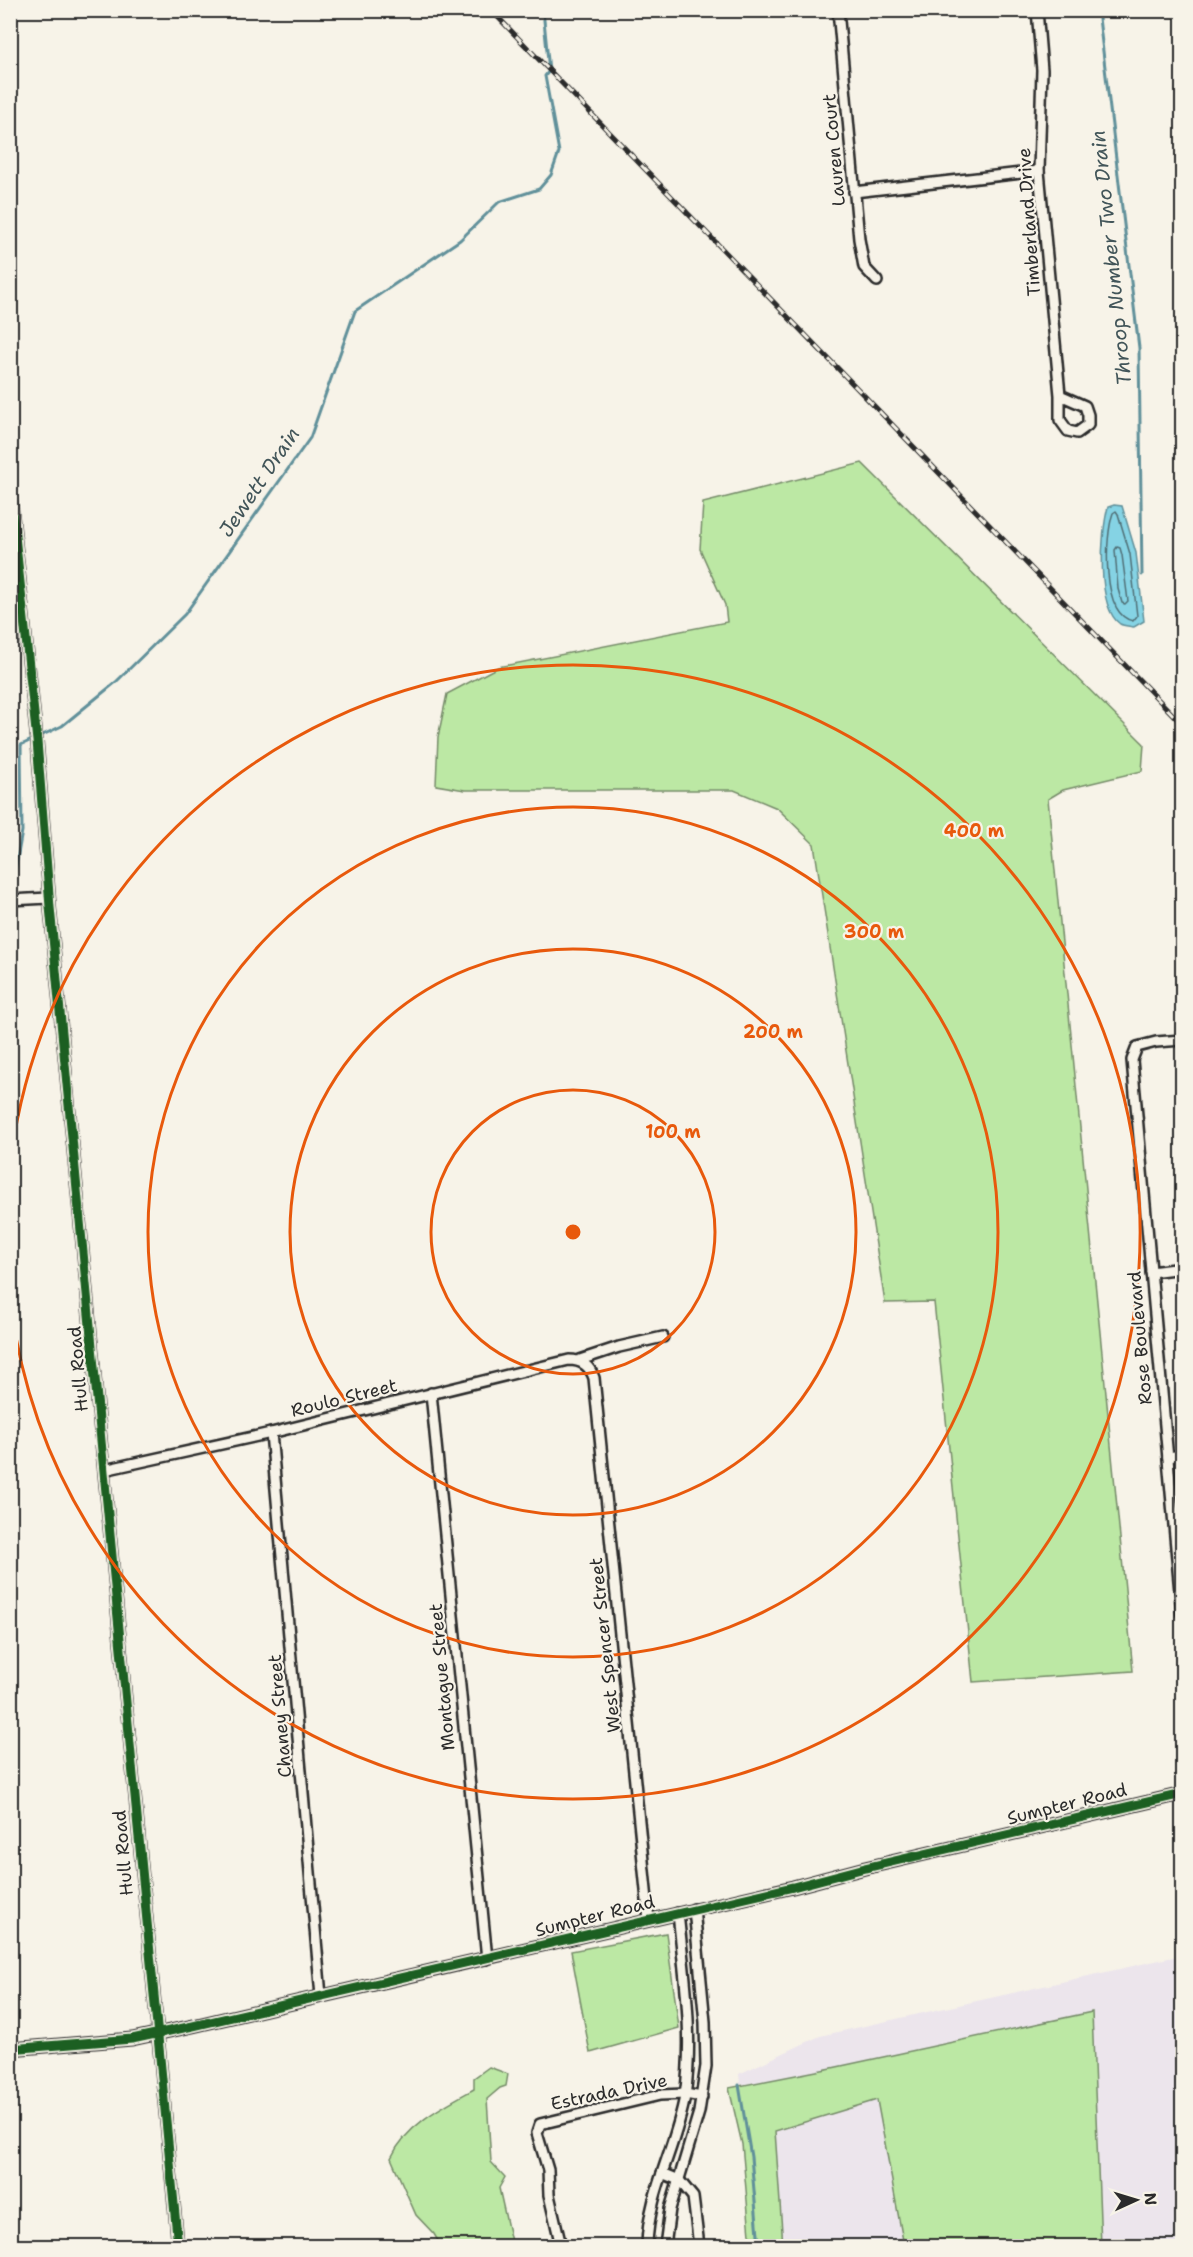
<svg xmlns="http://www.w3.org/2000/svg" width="1193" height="2257" viewBox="0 0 1193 2257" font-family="'Shantell Sans',sans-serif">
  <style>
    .built { fill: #ece5ec }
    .green { fill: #bce8a4; stroke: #748a68; stroke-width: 1.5 }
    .water { fill: #85d3e4; stroke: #61909a; stroke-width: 1.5 }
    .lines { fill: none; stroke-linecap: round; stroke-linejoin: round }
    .shore { stroke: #4f6e75; stroke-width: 1.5 }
    .stream { stroke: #61909a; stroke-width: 3 }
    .minor-casing { stroke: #2b2b2b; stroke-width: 14 }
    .tertiary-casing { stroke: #2b2b2b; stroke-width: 15 }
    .minor { stroke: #f7f3e8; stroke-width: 9 }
    .tertiary { stroke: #f7f3e8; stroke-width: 10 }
    .rail-casing { stroke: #2b2b2b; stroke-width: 5 }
    .rail { stroke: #f7f3e8; stroke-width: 3; stroke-dasharray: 9; stroke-linecap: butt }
    .cycleway-casing { stroke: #f7f3e8; stroke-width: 13 }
    .cycleway { stroke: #1b5e20; stroke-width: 9 }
    .ring { fill: none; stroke: #e8590c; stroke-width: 3 }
    .labels { text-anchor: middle; stroke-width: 4.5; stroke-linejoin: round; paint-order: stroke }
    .street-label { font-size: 18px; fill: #2b2b2b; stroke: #f7f3e8 }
    .water-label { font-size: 20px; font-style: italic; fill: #425559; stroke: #f7f3e8 }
    .centre { fill: #e8590c; stroke: #f7f3e8; stroke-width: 3 }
    .ring-label { font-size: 18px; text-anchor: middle; font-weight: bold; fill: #e8590c; stroke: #f7f3e8; stroke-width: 4.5; stroke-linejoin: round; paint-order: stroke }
  </style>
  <rect width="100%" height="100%" fill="#f7f3e8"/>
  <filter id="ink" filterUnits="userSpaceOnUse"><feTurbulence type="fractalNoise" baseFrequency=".0167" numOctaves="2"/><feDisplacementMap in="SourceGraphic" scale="12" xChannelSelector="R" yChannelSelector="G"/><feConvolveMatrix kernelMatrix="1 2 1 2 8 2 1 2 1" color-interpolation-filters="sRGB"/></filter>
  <g filter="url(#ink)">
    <path class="built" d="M1182 1955V2246H757L739 2074 820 2036Z"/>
    <g class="green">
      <path d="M862 463 1144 744 1142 771 1063 790 1048 799 1133 1671 973 1682 934 1302 885 1303 814 844 777 808 734 790H465L436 785 438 737 447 694 498 667 727 622 725 605 700 549 703 503Z"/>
      <path d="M666 1933 679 2028 590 2053 571 1951Z"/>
      <path d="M1092 2012 1101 2246H904L877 2100 775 2131 783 2246H751L742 2144 729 2088 832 2068Z"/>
      <path d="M489 2067 508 2074 506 2086 500 2088 487 2099 491 2162 505 2177 499 2188 512 2246H441L434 2234 416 2215 391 2158C407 2124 443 2106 474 2089V2078Z"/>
    </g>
    <path class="water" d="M1114 505 1122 506 1136 553 1144 621 1134 627C1130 626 1124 626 1120 624 1096 607 1101 532 1108 507Z"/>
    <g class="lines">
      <g class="shore">
        <path d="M1116 511 1118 514 1130 554 1137 616 1133 621C1101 615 1105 536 1113 513Z"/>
        <path d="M1117 547 1120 548 1122 555 1128 601 1125 604 1122 603 1118 589 1115 550Z"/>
      </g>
      <g class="stream">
        <path d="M1098 10 1139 348 1142 575"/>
        <path d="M10 882 14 877 22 831 21 745 62 726 116 682 185 614 310 438 355 311 460 240 499 202 539 189 551 175 559 152 545 76 549 71 543 10"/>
        <path d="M739 2085 751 2157 759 2246"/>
      </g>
      <defs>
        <g id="minor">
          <path d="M838 10 859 239 864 267 877 281"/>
          <path d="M1037 10 1042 70 1039 171 1060 395V420L1068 431 1077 433 1088 425V415L1085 406 1060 395"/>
          <path d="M854 192 1039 171"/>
          <path d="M10 489 37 741 50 907 178 2246"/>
          <path d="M10 900 49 898"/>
          <path d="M1182 1040 1156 1042 1137 1047 1132 1060 1182 1614"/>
          <path d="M1151 1272 1182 1268"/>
          <path d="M580 1360 619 1347 663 1337"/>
          <path d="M431 1393 487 1959"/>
          <path d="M271 1433 321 1996"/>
          <path d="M1168 1457 1182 1455"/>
          <path d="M104 1470 271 1433 569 1360C581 1360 590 1366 594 1378L649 1920"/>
          <path d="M662 2173 679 2180 693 2197 699 2246"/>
          <path d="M561 2246 549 2195 548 2170 537 2133 540 2124 660 2095 685 2094 702 2097"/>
          <path d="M647 2246C648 2193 676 2147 685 2096 694 2035 684 1973 678 1913"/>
          <path d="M665 2246 670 2209 699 2112 706 2066 705 2022 694 1909"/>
        </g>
        <path id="tertiary" d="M10 2049 132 2039 193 2026 793 1887 865 1868 1182 1794"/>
      </defs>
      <use href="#minor" class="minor-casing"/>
      <use href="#tertiary" class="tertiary-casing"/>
      <use href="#minor" class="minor"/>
      <use href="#tertiary" class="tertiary"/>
      <defs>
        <path id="rail" d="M491 10 1182 724"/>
      </defs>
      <use href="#rail" class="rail-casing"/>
      <use href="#rail" class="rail"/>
      <defs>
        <g id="cycleway">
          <path d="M10 489 37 741 50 907 178 2246"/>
          <path d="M10 2049 132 2039 193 2026 793 1887 865 1868 1182 1794"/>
        </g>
      </defs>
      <use href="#cycleway" class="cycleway-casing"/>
      <use href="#cycleway" class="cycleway"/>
    </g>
  </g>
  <g class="ring">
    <circle cx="573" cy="1232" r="142"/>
    <circle cx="573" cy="1232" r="283"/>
    <circle cx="573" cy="1232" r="425"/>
    <path d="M11 1158A567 567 0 1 1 11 1306"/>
  </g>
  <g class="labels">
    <g class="street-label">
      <text transform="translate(834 150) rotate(-95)" y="6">Lauren Court</text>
      <text transform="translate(1029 222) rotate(-94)" y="6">Timberland Drive</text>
      <text transform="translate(1140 1338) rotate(-95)" y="6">Rose Boulevard</text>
      <text transform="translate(78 1369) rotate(-95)" y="6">Hull Road</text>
      <text transform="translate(344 1398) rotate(-14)" y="6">Roulo Street</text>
      <text transform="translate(605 1645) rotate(-96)" y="6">West Spencer Street</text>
      <text transform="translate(442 1677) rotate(-95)" y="6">Montague Street</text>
      <text transform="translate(280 1716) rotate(-95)" y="6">Chaney Street</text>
      <text transform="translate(1067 1804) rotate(-14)" y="6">Sumpter Road</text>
      <text transform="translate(123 1853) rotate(-95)" y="6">Hull Road</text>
      <text transform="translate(595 1916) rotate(-14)" y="6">Sumpter Road</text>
      <text transform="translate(609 2092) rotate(-12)" y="6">Estrada Drive</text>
    </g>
    <g class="water-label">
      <text transform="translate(1111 258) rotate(-96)" y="7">Throop Number Two Drain</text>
      <text transform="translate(259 482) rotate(-56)" y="7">Jewett Drain</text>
    </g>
  </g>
  <circle cx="573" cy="1232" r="9" class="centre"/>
  <g class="ring-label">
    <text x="974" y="837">400 m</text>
    <text x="874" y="938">300 m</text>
    <text x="773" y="1038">200 m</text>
    <text x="673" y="1138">100 m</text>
  </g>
  <rect width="1193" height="2257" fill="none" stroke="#f7f3e8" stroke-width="36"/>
  <rect x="18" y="18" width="1157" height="2221" fill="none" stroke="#2b2b2b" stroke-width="2" filter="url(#ink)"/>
  <g transform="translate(1136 2200) rotate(86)" stroke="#f7f3e8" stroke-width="4.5" paint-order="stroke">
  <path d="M0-4.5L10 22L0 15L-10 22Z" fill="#2b2b2b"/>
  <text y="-9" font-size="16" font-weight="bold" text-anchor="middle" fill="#2b2b2b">N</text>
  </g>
</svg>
